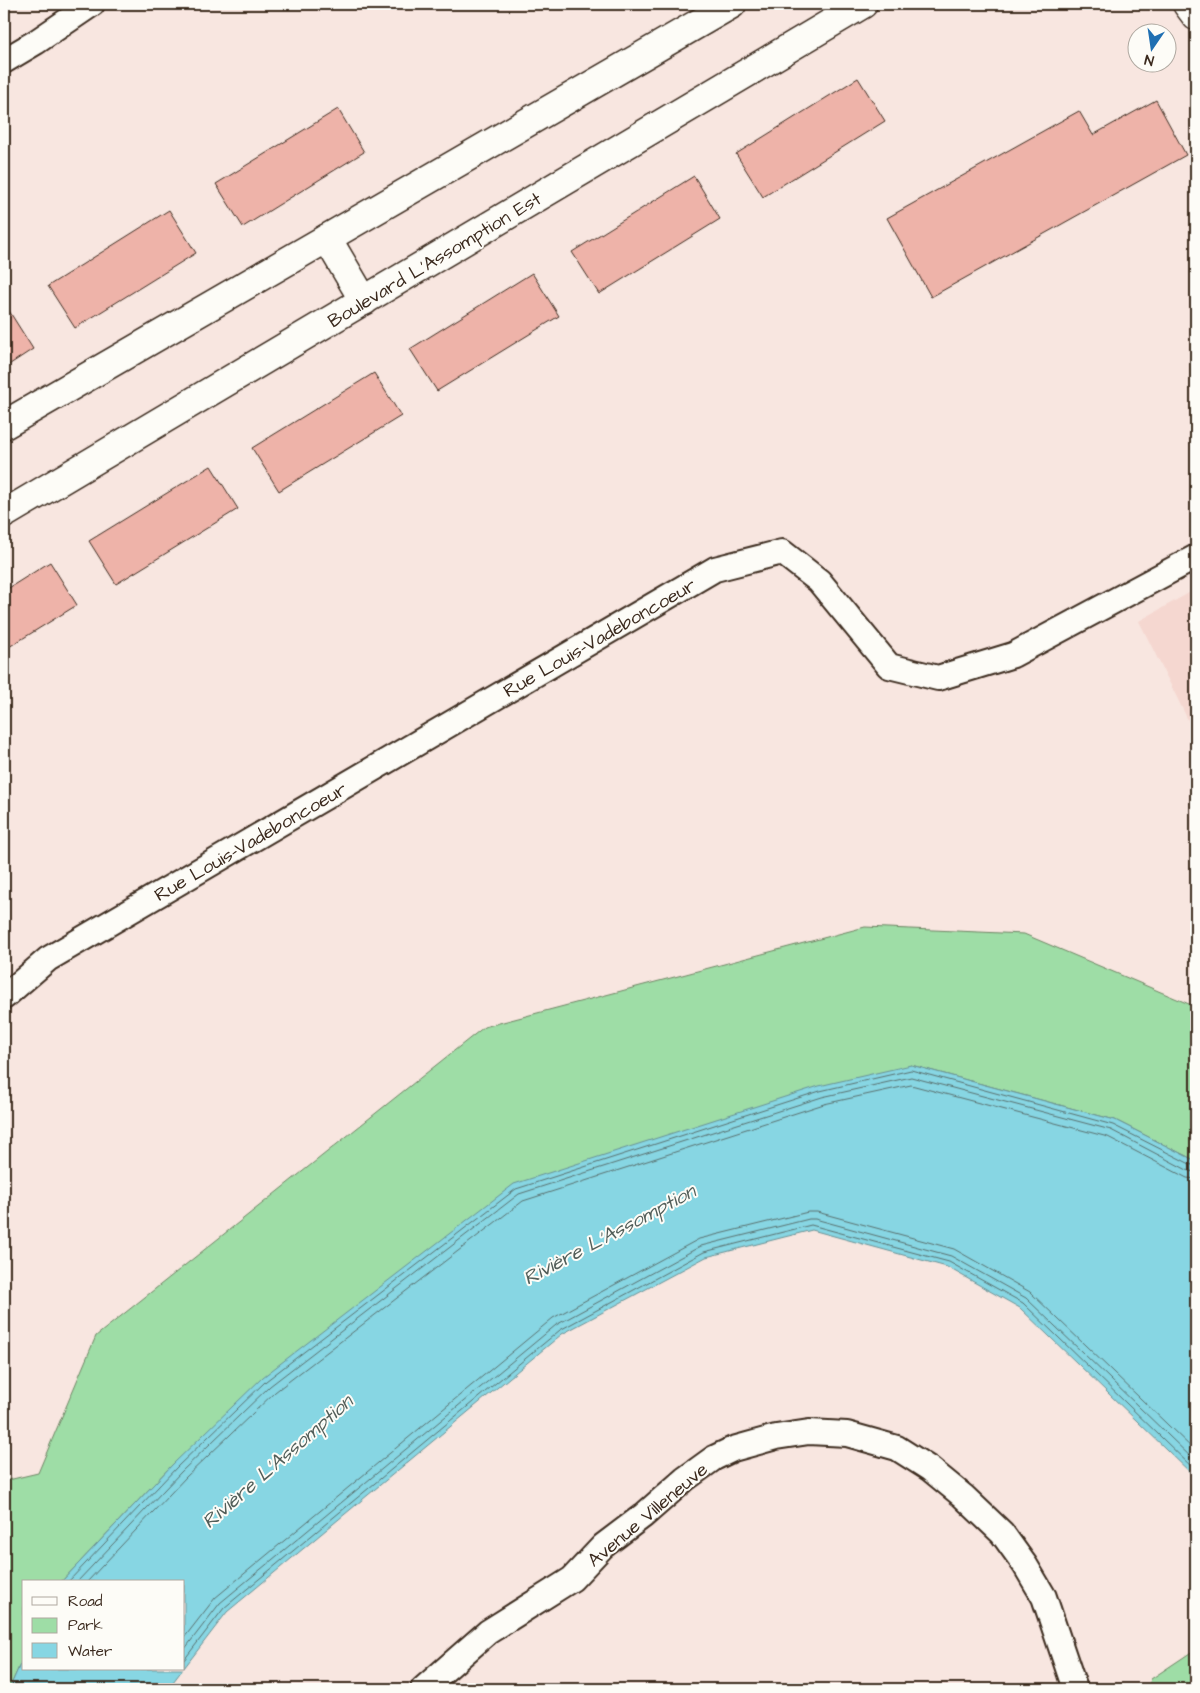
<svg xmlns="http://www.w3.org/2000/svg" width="1200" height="1693" viewBox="0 0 1200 1693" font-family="'Architects Daughter',sans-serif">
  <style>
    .built { fill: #f5d7d0 }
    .green { fill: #9edda6; stroke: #6c8462 }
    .water { fill: #87d6e3; stroke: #699194 }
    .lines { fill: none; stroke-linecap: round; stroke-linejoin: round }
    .shore { stroke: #596f6d; stroke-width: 1 }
    .building { fill: #eeb3a9; stroke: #3b2a1e }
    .street-casing { stroke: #3b2a1e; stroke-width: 28 }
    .secondary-casing { stroke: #3b2a1e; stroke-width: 31 }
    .street { stroke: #fdfcf7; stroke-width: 24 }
    .secondary { stroke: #fdfcf7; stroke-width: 28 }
    .labels { text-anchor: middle; stroke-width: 4; stroke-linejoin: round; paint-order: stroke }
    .street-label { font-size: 19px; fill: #3b2a1e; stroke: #fdfcf7 }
    .water-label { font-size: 20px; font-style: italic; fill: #525e59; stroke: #fdfcf7 }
  </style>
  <rect width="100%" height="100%" fill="#f8e6e0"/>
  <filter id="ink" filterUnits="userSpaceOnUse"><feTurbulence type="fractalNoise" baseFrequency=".02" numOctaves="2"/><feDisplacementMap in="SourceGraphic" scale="10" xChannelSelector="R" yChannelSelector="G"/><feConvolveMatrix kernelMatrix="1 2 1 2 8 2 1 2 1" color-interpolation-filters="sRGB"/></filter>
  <g filter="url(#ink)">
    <path class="built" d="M1196 589V736L1139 621Z"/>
    <g class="green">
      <path d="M865 927 1024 934 1196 1007V1161L1115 1120 911 1065 173 1464 61 1582H24V1656L9 1689H4V1481L38 1473 96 1336 484 1027Z"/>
      <path d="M1196 1649V1689H1148L1151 1679Z"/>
    </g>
    <g class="water">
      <path d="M911 1065 1115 1120 1196 1161V1478L1020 1308 947 1267 812 1230 706 1257 562 1334 227 1612 184 1668V1582H61L173 1464 263 1377 514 1184 819 1086Z"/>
      <path d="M24 1656V1669H183L173 1682 170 1689H9Z"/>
    </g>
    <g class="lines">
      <g class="shore">
        <path d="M68 1582 177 1467 266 1381 516 1189 820 1091 911 1070 1113 1125 1192 1165 1196 1166"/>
        <path d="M77 1582 181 1472 270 1386 519 1194 822 1097 911 1077 1111 1130 1189 1171 1196 1172"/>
        <path d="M87 1582 186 1477 275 1392 523 1201 824 1104 911 1085 1108 1137 1187 1178 1196 1179"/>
        <path d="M184 1638 215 1598 553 1318 699 1239 808 1212H817L954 1249 1030 1292 1196 1452"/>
        <path d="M184 1650 220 1603 556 1325 701 1246 809 1219H815L951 1256 1026 1298 1196 1462"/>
        <path d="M184 1660 224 1608 560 1330 704 1252 811 1225 949 1262 1023 1303 1196 1471"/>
      </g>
    </g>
    <g class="building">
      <path d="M858 78 885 121 763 197 736 154Z"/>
      <path d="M1156 100 1186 155 931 297 887 218 1079 111 1093 135Z"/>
      <path d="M338 109 364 152 243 227 216 184Z"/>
      <path d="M694 176 720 219 599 294 572 252Z"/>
      <path d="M169 210 196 253 75 328 48 286Z"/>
      <path d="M532 273 559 316 437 391 410 349Z"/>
      <path d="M6 306 33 349 4 368V308Z"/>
      <path d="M374 373 401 416 279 491 252 448Z"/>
      <path d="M211 466 238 509 116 584 89 541Z"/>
      <path d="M50 562 77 605 4 650V591Z"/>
    </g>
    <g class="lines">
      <defs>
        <g id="street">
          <path d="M4 61 36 42 92 4"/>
          <path d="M4 997 48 959 715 569 782 552 819 581 889 666 938 678 1013 655 1196 557"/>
          <path d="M423 1689 488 1632 572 1579 603 1546 644 1515 685 1479 714 1458 733 1449 776 1437 809 1432 847 1434 897 1448 930 1469 963 1496 1002 1533 1025 1565 1044 1597 1075 1689"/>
        </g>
        <g id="secondary">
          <path d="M1187 4 1196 16"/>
          <path d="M327 238 364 301"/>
          <path d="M4 425 732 4"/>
          <path d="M4 514 863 4"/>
        </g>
      </defs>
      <use href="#street" class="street-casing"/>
      <use href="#secondary" class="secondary-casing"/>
      <use href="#street" class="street"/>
      <use href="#secondary" class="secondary"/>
    </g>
  </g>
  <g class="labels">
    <g class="street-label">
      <text transform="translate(434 259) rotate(-31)" y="7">Boulevard L'Assomption Est</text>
      <text transform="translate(599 637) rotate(-30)" y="7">Rue Louis-Vadeboncoeur</text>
      <text transform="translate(250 841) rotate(-30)" y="7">Rue Louis-Vadeboncoeur</text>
      <text transform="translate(647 1514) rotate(-40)" y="7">Avenue Villeneuve</text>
    </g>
    <g class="water-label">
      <text transform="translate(609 1234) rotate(-28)" y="7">Rivière L'Assomption</text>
      <text transform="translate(277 1461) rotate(-41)" y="7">Rivière L'Assomption</text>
    </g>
  </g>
  <rect width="1200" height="1693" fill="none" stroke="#fdfcf7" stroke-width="20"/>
  <rect x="10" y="10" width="1180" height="1673" fill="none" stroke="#3b2a1e" stroke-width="2" filter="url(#ink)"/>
  <rect x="22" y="1580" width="162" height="90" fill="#fdfcf7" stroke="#afa8a0"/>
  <rect x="32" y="1597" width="25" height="8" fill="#fdfcf7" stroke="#afa8a0"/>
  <text x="68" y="1606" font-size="15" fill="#3b2a1e">Road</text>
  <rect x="32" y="1618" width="25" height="15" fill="#9edda6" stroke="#afa8a0"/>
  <text x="68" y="1630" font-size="15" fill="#3b2a1e">Park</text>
  <rect x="32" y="1643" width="25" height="15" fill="#87d6e3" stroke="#afa8a0"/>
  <text x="68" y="1656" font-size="15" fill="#3b2a1e">Water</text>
  <g transform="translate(1152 48) rotate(193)"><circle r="24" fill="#fdfcf7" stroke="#afa8a0"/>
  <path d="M0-4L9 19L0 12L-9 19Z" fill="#1f6fb2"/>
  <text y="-8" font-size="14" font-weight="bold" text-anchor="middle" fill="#3b2a1e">N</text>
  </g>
</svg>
